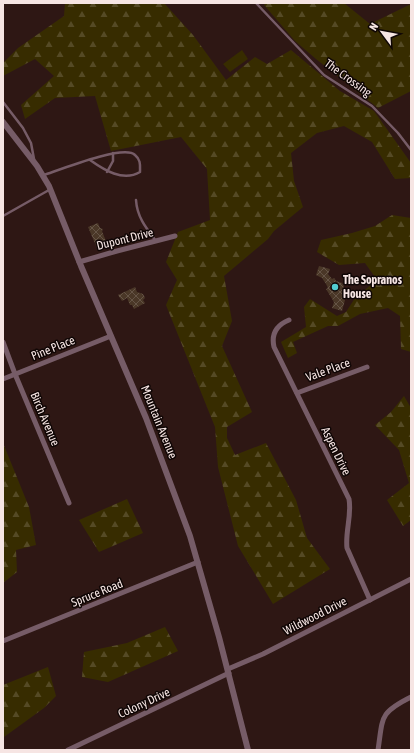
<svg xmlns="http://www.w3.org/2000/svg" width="414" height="753" viewBox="0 0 414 753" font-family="'Asap Condensed',sans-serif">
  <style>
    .forest { fill: url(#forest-firs) }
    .pitch { fill: #372c00 }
    .building { fill: url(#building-cross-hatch) }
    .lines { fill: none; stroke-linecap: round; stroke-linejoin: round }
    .service { stroke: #765c67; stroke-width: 2.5 }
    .minor { stroke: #765c67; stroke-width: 5 }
    .tertiary { stroke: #765c67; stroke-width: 6 }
    .poi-dot { fill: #52cdd0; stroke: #0f0605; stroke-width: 1.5 }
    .labels { text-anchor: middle; stroke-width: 3; stroke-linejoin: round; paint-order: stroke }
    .street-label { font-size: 12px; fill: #f6e5e3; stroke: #0f0605 }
    .poi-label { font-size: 12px; font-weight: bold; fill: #f6e5e3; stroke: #0f0605; text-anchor: start }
  </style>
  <defs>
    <pattern id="forest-firs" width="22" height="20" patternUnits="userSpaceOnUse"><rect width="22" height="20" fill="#372c00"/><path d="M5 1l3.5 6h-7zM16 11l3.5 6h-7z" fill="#554a25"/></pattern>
    <pattern id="building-cross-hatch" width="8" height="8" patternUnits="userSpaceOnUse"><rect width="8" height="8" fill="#4a3727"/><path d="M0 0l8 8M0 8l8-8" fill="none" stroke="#655446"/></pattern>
  </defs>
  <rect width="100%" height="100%" fill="#2e1714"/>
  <g class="forest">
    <path d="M65 3H164L193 35 226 80 255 57 267 64 291 50 340 91 374 111 411 163V178L395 179 372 142 344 126 317 133 291 153 294 181 303 207 274 231 268 239 224 276 232 321 222 346 252 412 227 427V438L235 455 266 443 296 500 307 538 330 569 273 604 238 546 218 467 215 427 166 305 177 280 166 262 178 232 210 220 207 169 181 137 111 151 95 96 55 98 25 119 21 105 54 76 35 59 3 76V63L18 48 64 16Z"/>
    <path d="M266 3H344L370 24 411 4V91L378 108 316 59 295 41 264 5Z"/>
    <path d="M392 215 411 218V352L401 349 400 316 388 308 360 314 338 326H328L293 342 297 353 288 358 281 342 306 327 304 307 310 299 337 316 346 312 355 298 377 280 365 263 339 265 317 252 321 240 352 233 375 226Z"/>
    <path d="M404 396 411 408V520L403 526 387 500 409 483 399 450 375 425 391 412Z"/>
    <path d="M3 443 29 507 36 545 16 550 17 572 3 583Z"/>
    <path d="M127 499 143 533 99 552 79 520Z"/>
    <path d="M165 627 178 651 108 682 82 677 84 652 127 643Z"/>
    <path d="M48 667 56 696 44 708 4 737 3 740V685Z"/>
  </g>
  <path class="pitch" d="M242 50 248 59 230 72 223 64Z"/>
  <g class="building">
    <path d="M98 223 100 228 103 229 102 231 107 244 97 248 88 227Z"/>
    <path d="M319 266 330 269 328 274 332 279 334 278 336 281 342 283 344 286 342 293 345 300 342 311 332 308 334 302 326 289 328 288 326 284 322 278 316 275Z"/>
    <path d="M135 287 137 292 143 294 145 298 143 300 145 303 134 309 132 305H130L127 298 122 301 118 295Z"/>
  </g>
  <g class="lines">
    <g class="service">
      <path d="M256 3 324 75 372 106 398 133 411 150"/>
      <path d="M3 102 23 128 31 143 34 159"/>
      <path d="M107 172 113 161V153"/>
      <path d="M44 175C59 170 124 144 135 155 141 160 140 165 140 172 123 182 104 170 90 160"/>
      <path d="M136 200C137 217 146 228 156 241"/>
      <path d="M3 216 49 190"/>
    </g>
    <g class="minor">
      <path d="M79 262 117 251 175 236"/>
      <path d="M289 320C277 325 271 334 274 347L349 499C352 515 345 532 347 548L370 600"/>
      <path d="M3 342 15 374 69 503"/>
      <path d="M3 379 111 336"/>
      <path d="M297 393 367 367"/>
      <path d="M3 641 198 562"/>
      <path d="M228 669 263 654 411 579"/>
      <path d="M68 750 229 673"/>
      <path d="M378 750C383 717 379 713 411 697"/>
    </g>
    <path class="tertiary" d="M3 122 37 166 49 186 81 266 146 418 190 536 219 637 248 750"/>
  </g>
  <circle class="poi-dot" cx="335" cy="287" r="4"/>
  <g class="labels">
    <g class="street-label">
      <text transform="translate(348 78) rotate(36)" y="4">The Crossing</text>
      <text transform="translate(125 239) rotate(-14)" y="4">Dupont Drive</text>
      <text transform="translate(53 348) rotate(-22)" y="4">Pine Place</text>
      <text transform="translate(328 370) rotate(-20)" y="4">Vale Place</text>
      <text transform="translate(45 419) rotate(67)" y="4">Birch Avenue</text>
      <text transform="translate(159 422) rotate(68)" y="4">Mountain Avenue</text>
      <text transform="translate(336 451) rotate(64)" y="4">Aspen Drive</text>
      <text transform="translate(97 593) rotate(-22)" y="4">Spruce Road</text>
      <text transform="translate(315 616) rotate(-27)" y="4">Wildwood Drive</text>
      <text transform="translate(144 703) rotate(-25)" y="4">Colony Drive</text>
    </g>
    <g class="poi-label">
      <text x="343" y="284">The Sopranos<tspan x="343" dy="14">House</tspan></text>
    </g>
  </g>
  <rect width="414" height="753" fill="none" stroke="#f6e5e3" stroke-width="8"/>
  <g transform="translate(382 32) rotate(302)" stroke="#0f0605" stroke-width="3" paint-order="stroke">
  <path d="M0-3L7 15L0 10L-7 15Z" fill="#f6e5e3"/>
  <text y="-6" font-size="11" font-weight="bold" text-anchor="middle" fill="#f6e5e3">N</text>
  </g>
</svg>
